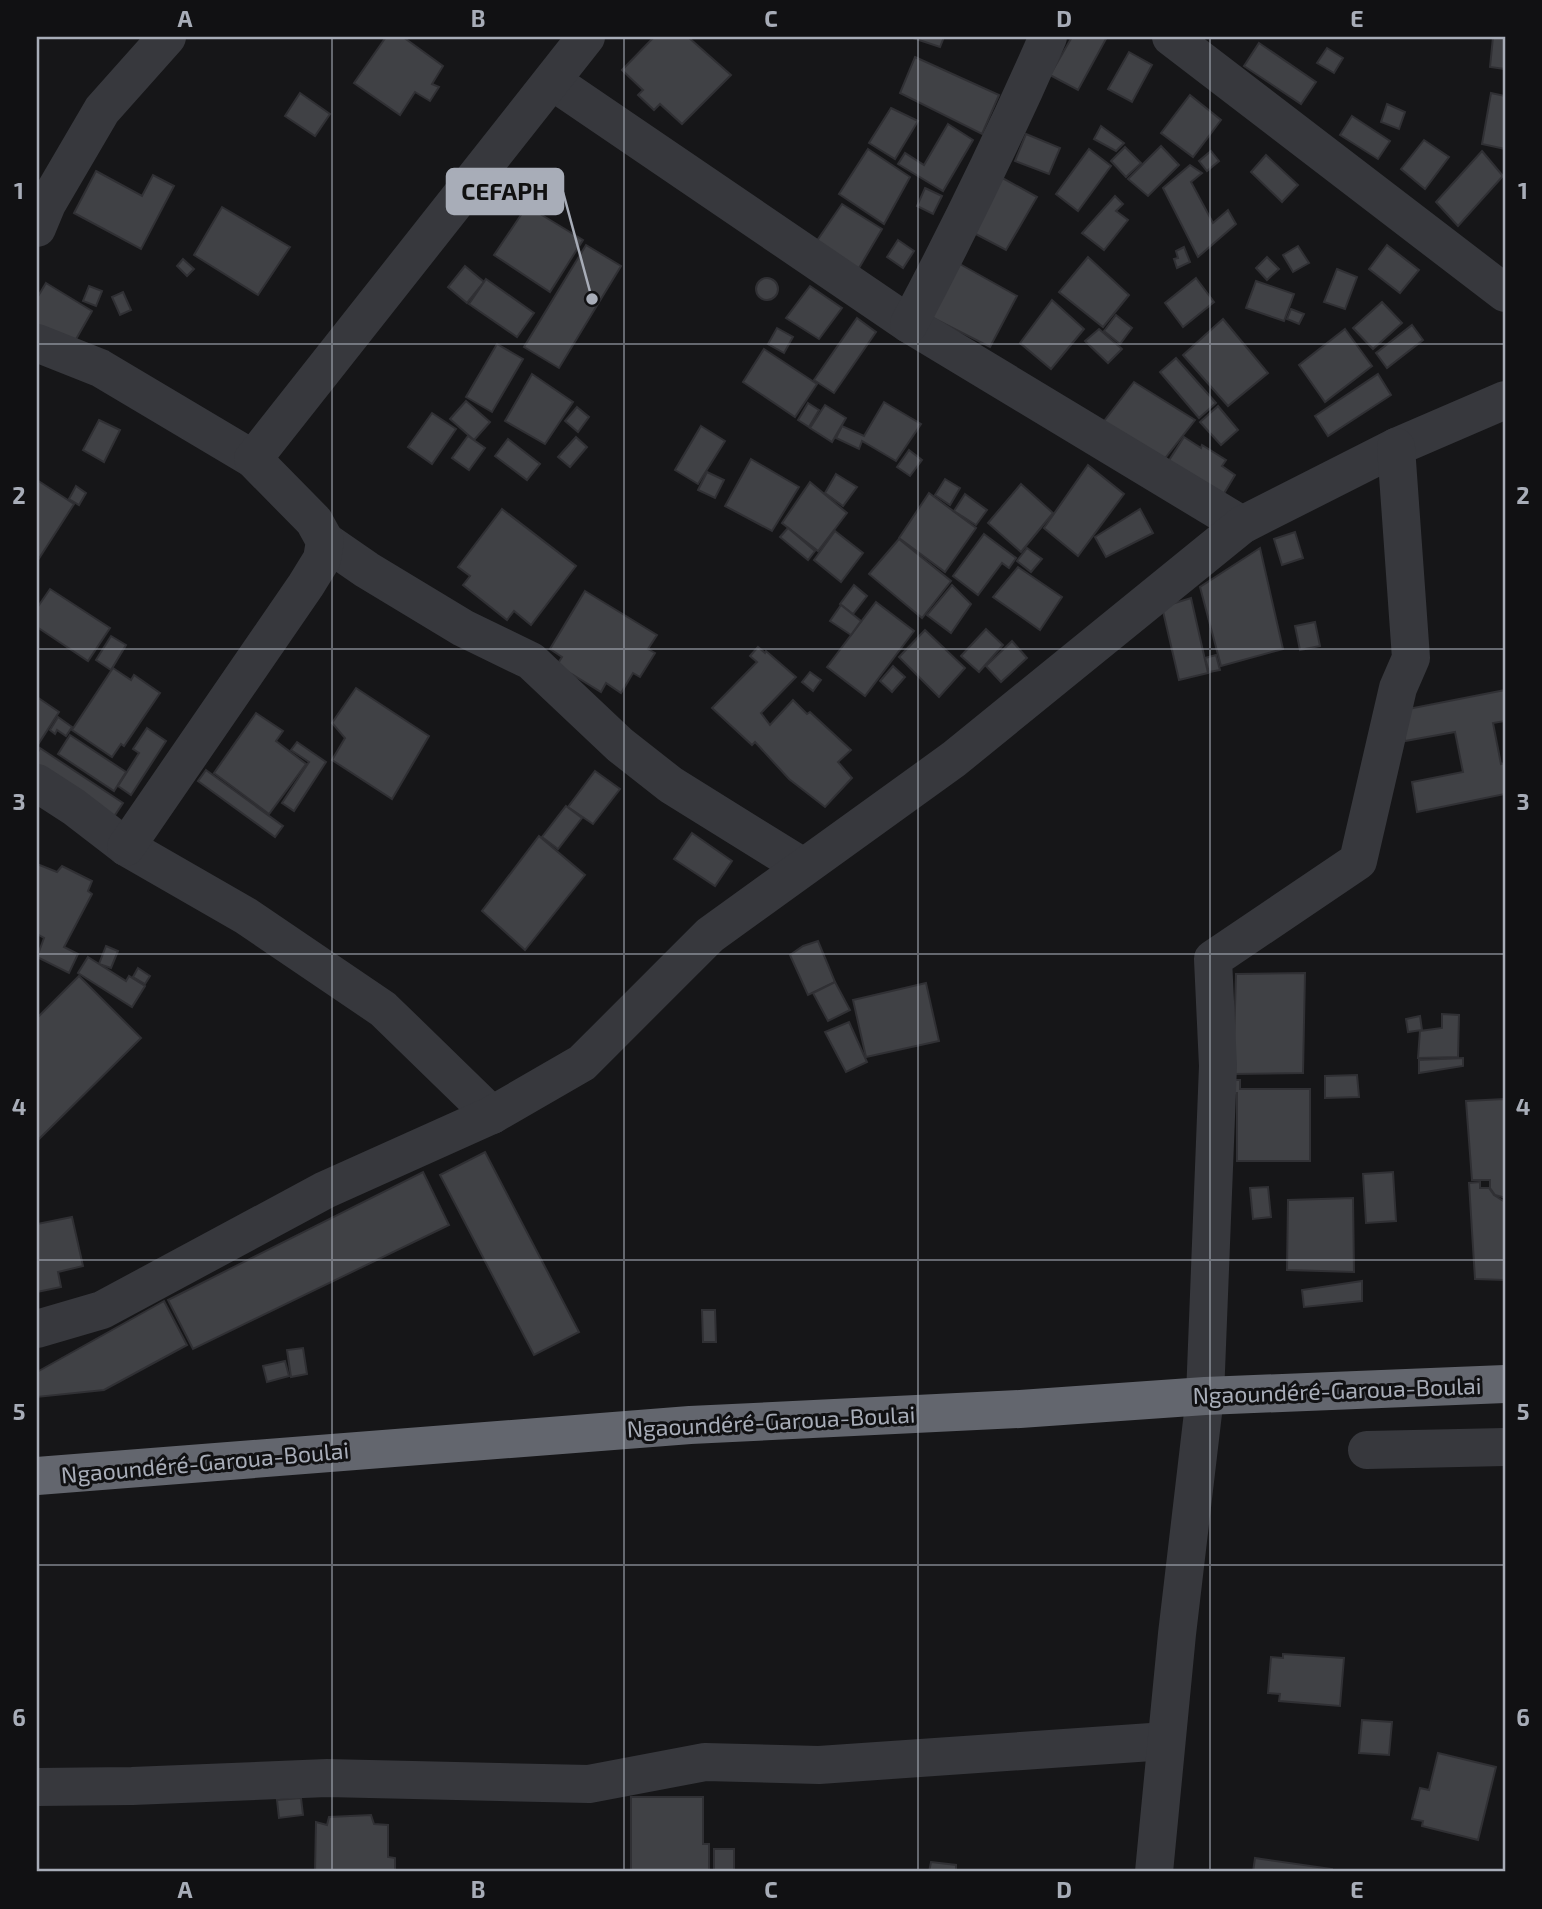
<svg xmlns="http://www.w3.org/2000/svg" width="1542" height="1909" viewBox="0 0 1542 1909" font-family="'Exo 2',sans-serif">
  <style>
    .building { fill: #404145; stroke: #303034; stroke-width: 2 }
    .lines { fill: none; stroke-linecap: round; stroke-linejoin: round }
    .minor { stroke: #37383d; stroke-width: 38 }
    .highway { stroke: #63666e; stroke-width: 38 }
    .grid { fill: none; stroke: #a8adb8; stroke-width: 2; stroke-opacity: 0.55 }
    .labels { text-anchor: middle; stroke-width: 6; stroke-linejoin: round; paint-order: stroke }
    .street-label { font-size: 23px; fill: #a8adb8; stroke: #111113 }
    .leader { fill: none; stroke: #a8adb8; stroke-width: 2.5 }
    .callout-dot { fill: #a8adb8; stroke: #111113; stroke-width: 2.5 }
    .callout { fill: #a8adb8; stroke: #a8adb8; stroke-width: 2.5 }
    .callout-label { font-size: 24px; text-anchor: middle; font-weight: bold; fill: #111 }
    .neatline { fill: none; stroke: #a8adb8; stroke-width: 2.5 }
    .grid-label { font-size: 23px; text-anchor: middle; font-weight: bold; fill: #a8adb8 }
  </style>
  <rect width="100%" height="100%" fill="#161618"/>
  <g class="building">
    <path d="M386 37H403L443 66 432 84 439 87 430 101 415 92 400 115 354 83Z"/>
    <path d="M654 37H688L731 75 682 124 660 104 654 110 638 95 643 90 622 70Z"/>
    <path d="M910 37H944L940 47Z"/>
    <path d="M1072 37H1107L1078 90 1050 75Z"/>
    <path d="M1493 37H1505V69L1490 67Z"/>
    <path d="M1259 43 1316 82 1301 104 1244 66Z"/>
    <path d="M1327 48 1343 58 1334 73 1317 63Z"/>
    <path d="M1129 52 1152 65 1132 102 1108 89Z"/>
    <path d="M915 57 999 95 982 134 900 93Z"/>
    <path d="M300 93 330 114 315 136 285 116Z"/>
    <path d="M1491 93 1505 96V149L1482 144Z"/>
    <path d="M1190 95 1221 120 1193 157 1161 133Z"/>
    <path d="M1387 104 1405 112 1399 129 1381 122Z"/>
    <path d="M891 108 918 121 895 159 869 143Z"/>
    <path d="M1352 116 1390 141 1378 159 1340 135Z"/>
    <path d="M948 124 973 140 943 191 898 164 905 153 924 165Z"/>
    <path d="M1101 126 1124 143 1116 151 1094 139Z"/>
    <path d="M1026 134 1060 148 1049 174 1015 161Z"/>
    <path d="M1424 140 1449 157 1425 189 1401 169Z"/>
    <path d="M1161 146 1179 165 1148 196 1128 179Z"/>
    <path d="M1125 147 1141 163 1126 177 1111 161Z"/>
    <path d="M868 149 910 177 884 224 839 194Z"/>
    <path d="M1089 149 1111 166 1078 211 1056 194Z"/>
    <path d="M1211 151 1219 161 1207 171 1199 161Z"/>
    <path d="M1482 151 1503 176 1458 226 1436 202Z"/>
    <path d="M1266 155 1298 185 1282 202 1251 172Z"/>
    <path d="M1190 165 1202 173 1191 182 1213 223 1228 210 1236 224 1198 257 1163 188Z"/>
    <path d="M96 171 142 196 153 175 174 186 141 249 74 213Z"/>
    <path d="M997 175 1037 197 1006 250 968 230Z"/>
    <path d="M925 188 942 196 933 214 917 206Z"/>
    <path d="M1115 196 1123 204 1116 211 1128 220 1104 250 1082 233Z"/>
    <path d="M842 204 882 229 856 273 814 245Z"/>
    <path d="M527 206 583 240 550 292 494 255Z"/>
    <path d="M222 207 290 247 258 295 194 255Z"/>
    <path d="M898 240 914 251 903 268 887 257Z"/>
    <path d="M586 245 621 266 559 368 524 347Z"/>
    <path d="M1387 245 1419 270 1400 293 1369 269Z"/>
    <path d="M1298 246 1309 263 1293 272 1283 255Z"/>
    <path d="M1184 247 1190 262 1177 268 1174 259 1178 258 1176 251Z"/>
    <path d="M1088 257 1129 295 1103 327 1059 292Z"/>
    <path d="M1267 257 1279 269 1267 280 1256 268Z"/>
    <path d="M183 259 194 269 187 276 177 266Z"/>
    <path d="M958 263 1017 296 990 347 929 316Z"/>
    <path d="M465 266 484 282 467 303 448 287Z"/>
    <path d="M1337 269 1357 277 1345 309 1324 302Z"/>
    <circle cx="767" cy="289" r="11"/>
    <path d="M1196 278 1214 302 1183 327 1165 303Z"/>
    <path d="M486 279 534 313 517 337 469 304Z"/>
    <path d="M1256 281 1294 294 1284 321 1246 308Z"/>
    <path d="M46 283 92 311 71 348 37 327V298Z"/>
    <path d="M89 286 102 291 96 306 83 301Z"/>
    <path d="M810 286 842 308 819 339 786 318Z"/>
    <path d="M123 292 131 310 120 315 112 297Z"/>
    <path d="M1052 300 1084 329 1051 369 1020 343Z"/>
    <path d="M1382 302 1402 323 1373 349 1353 328Z"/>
    <path d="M1291 309 1304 314 1299 324 1287 319Z"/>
    <path d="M1116 315 1132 328 1120 344 1104 331Z"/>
    <path d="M857 318 876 332 834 393 814 380Z"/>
    <path d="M1223 319 1268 373 1228 406 1183 355Z"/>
    <path d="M1412 325 1423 340 1387 368 1376 353Z"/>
    <path d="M777 328 793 337 784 353 768 344Z"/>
    <path d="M1099 329 1122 349 1108 363 1085 341Z"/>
    <path d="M1345 329 1372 366 1325 402 1299 365Z"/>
    <path d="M497 344 523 359 492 412 466 397Z"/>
    <path d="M764 349 817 384 795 417 743 382Z"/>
    <path d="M1176 358 1216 403 1199 418 1160 372Z"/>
    <path d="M532 374 573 402 545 444 505 421Z"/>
    <path d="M1378 374 1391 395 1328 436 1315 416Z"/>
    <path d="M1134 382 1195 420 1159 466 1098 429Z"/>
    <path d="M466 401 490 422 474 440 450 419Z"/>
    <path d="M884 402 921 424 896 461 862 441 859 449 836 438 842 426 864 436Z"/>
    <path d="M808 403 819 410 809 427 798 420Z"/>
    <path d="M825 405 846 418 832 442 810 428Z"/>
    <path d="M1218 406 1238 430 1221 445 1200 422Z"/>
    <path d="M577 407 589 417 578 432 565 421Z"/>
    <path d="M432 413 456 429 432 464 408 447Z"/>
    <path d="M99 420 120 430 104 462 83 450Z"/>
    <path d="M701 426 725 441 698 484 675 470Z"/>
    <path d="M468 436 485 448 469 470 452 458Z"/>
    <path d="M576 437 587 447 570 467 558 457Z"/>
    <path d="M1184 437 1201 448 1202 445 1226 460 1222 466 1235 475 1220 500 1166 465Z"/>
    <path d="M508 439 540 464 527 480 495 456Z"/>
    <path d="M909 450 922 460 910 476 897 467Z"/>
    <path d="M751 459 799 487 772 531 725 506Z"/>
    <path d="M1088 465 1124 494 1078 556 1044 528Z"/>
    <path d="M707 472 724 480 715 498 698 490Z"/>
    <path d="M836 474 857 487 843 506 825 493Z"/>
    <path d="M945 479 960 488 950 505 935 495Z"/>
    <path d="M37 480 74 504 38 560H37Z"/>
    <path d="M810 482 847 513 818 551 782 523Z"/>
    <path d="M1021 484 1053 513 1021 552 988 523Z"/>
    <path d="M76 486 86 493 79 505 69 499Z"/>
    <path d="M929 493 976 528 945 572 899 538Z"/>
    <path d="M965 494 987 510 976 525 954 511Z"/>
    <path d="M502 509 576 566 531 625 514 611 507 620 463 585 470 576 458 567Z"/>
    <path d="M1140 509 1153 533 1106 557 1095 537Z"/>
    <path d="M788 528 815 551 808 560 780 537Z"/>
    <path d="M835 531 863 553 841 582 814 560Z"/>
    <path d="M1295 532 1303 558 1282 565 1274 539Z"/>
    <path d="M984 534 1016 558 1009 568 1002 563 978 595 953 576Z"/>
    <path d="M899 539 951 581 922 618 869 574Z"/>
    <path d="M1027 548 1042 559 1031 572 1017 561Z"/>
    <path d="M1260 548 1283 649 1221 666 1200 587Z"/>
    <path d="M1018 567 1062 597 1040 630 993 597Z"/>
    <path d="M854 585 867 596 853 614 840 604Z"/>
    <path d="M952 585 971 604 951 633 927 615Z"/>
    <path d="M50 589 110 628 88 661 37 627V608Z"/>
    <path d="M585 591 657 635 648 649 655 653 640 677 633 673 621 693 606 683 601 692 557 665 562 657 550 649Z"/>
    <path d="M1191 598 1208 673 1179 680 1162 607Z"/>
    <path d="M876 602 914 631 865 696 827 667Z"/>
    <path d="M841 605 861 621 851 635 830 621Z"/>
    <path d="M1315 622 1320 646 1300 650 1295 626Z"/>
    <path d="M986 629 1003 645 979 672 961 656Z"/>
    <path d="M925 630 965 668 939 697 899 657Z"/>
    <path d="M111 636 126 645 111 670 96 660Z"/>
    <path d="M1012 641 1027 658 1001 682 986 666Z"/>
    <path d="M758 647 765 653 766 651 796 677 761 713 770 725 793 700 807 714 810 712 851 750 838 762 852 778 825 807 789 779 755 742 752 745 712 708 757 662 750 656Z"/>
    <path d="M1216 655 1220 670 1209 672 1205 658Z"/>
    <path d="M893 666 905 677 892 692 880 681Z"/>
    <path d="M113 668 131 680 134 675 160 693 124 746 121 744 112 757 72 730Z"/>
    <path d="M810 672 821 680 813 691 802 682Z"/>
    <path d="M356 688 429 736 392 799 332 760 345 738 332 723Z"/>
    <path d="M1505 690V721L1493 723 1501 764 1505 763V794L1417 812 1412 782 1463 772 1455 732 1405 741 1398 711Z"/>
    <path d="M37 697 59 712 37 746Z"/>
    <path d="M256 713 283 731 276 741 306 764 269 814 214 773Z"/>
    <path d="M58 717 72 727 66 736 57 730 55 734 50 730Z"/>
    <path d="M147 728 166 741 131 795 118 786 139 753 133 749Z"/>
    <path d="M70 735 126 772 114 791 58 754Z"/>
    <path d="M297 742 326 762 294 811 282 803 309 762 291 750Z"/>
    <path d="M40 748 123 803 111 821 37 772V754Z"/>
    <path d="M206 770 283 826 275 837 198 781Z"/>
    <path d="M595 771 620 789 593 824 568 807Z"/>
    <path d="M566 806 582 818 558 849 542 837Z"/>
    <path d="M692 833 732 861 715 886 674 859Z"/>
    <path d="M539 836 585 875 525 950 482 911Z"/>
    <path d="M37 864 57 872 62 866 92 881 88 891 92 894 64 947 78 954 69 973 37 957 44 938 37 934Z"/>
    <path d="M818 941 835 982 808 995 790 955 803 946Z"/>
    <path d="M106 946 118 951 111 968 99 964Z"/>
    <path d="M88 957 126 981 129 976 145 986 132 1007 78 973Z"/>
    <path d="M138 968 150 976 145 984 133 977Z"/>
    <path d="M1305 973 1303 1073 1233 1074 1236 974Z"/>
    <path d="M79 976 141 1038 37 1141V1018Z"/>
    <path d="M835 982 850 1010 828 1021 813 993Z"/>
    <path d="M926 983 939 1041 866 1057 853 1000Z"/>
    <path d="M1442 1014 1459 1015 1458 1057 1418 1058 1420 1031 1442 1028Z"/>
    <path d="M1420 1016 1422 1030 1408 1032 1406 1019Z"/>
    <path d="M849 1022 867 1062 846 1072 825 1032Z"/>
    <path d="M1463 1058V1066L1419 1073V1060Z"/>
    <path d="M1357 1075 1359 1097 1325 1098V1076Z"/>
    <path d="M1229 1080H1240V1089H1310V1161H1237V1093H1229Z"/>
    <path d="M1504 1099 1505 1197H1502L1495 1195 1490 1188V1180H1472L1466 1101Z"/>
    <path d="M485 1152 579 1332 534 1355 440 1175Z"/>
    <path d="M423 1172 449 1225 193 1349 168 1300Z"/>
    <path d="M1393 1172 1396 1221 1366 1223 1363 1174Z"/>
    <path d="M1480 1182V1188H1489L1494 1195 1505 1202V1280L1475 1279 1469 1183Z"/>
    <path d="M1268 1187 1271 1217 1253 1219 1250 1188Z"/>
    <path d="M1353 1198 1354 1272 1287 1270 1288 1200Z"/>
    <path d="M72 1217 83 1266 58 1272 61 1287 37 1292V1224Z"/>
    <path d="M1362 1281V1301L1304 1307 1302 1290Z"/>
    <path d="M164 1301 187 1345 104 1390 37 1397V1372Z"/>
    <path d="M702 1310H715L716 1342H703Z"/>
    <path d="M303 1348 307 1374 291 1377 287 1350Z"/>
    <path d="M285 1361 289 1376 267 1382 263 1366Z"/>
    <path d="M1283 1654 1344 1658 1340 1706 1279 1701 1280 1694 1268 1693 1271 1657 1283 1658Z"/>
    <path d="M1362 1720 1392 1722 1389 1755 1359 1753Z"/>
    <path d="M1438 1753 1496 1767 1478 1840 1422 1826 1423 1821 1412 1819 1420 1788 1429 1790Z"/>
    <path d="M631 1797H703V1844H709V1872H631Z"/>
    <path d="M301 1798 303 1815 279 1818 277 1800Z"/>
    <path d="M371 1815 374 1824 388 1825V1857L395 1858V1872H315L316 1822 327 1825 329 1817Z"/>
    <rect x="714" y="1849" width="20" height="23"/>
    <path d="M1255 1858 1332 1869V1872H1253Z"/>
    <path d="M931 1862 956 1865V1872H929Z"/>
  </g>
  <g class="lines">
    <g class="minor">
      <path d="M1171 37 1505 293"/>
      <path d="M552 81 909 324 1242 525"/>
      <path d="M37 228 47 204 102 110 167 37"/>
      <path d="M909 324C959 230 1005 135 1048 37"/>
      <path d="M37 343 100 368 253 459"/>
      <path d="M325 541 367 570 463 628 531 661 620 745 671 785 803 867"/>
      <path d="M37 783 74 807 126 847 246 916 383 1009 492 1115"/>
      <path d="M126 847 306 585 322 559 325 541 314 521 253 459 586 37"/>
      <path d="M37 1329 102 1310 325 1190 492 1115 582 1063 710 935 954 759 1242 525 1396 447 1505 400"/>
      <path d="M1367 1450 1505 1447"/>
      <path d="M37 1787 132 1786 327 1778 589 1784 705 1762 819 1765 1166 1741"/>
      <path d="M1154 1872 1177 1634 1205 1396 1218 1066 1213 959 1358 861 1398 688 1411 658 1396 447"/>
    </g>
    <path class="highway" d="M37 1476 690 1425 1020 1409 1205 1396 1505 1384"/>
  </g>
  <path class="grid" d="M332 37V1872M624 37V1872M918 37V1872M1210 37V1872M37 344H1505M37 649H1505M37 954H1505M37 1260H1505M37 1565H1505"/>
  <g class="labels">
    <g class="street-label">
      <text transform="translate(1337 1391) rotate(-2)" y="8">Ngaoundéré-Garoua-Boulai</text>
      <text transform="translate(771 1422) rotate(-3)" y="8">Ngaoundéré-Garoua-Boulai</text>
      <text transform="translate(205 1463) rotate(-5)" y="8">Ngaoundéré-Garoua-Boulai</text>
    </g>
  </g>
  <path class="leader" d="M592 299L563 192"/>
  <circle class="callout-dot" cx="592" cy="299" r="7"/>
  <rect class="callout" x="447" y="169" width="116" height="45" rx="7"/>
  <g class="callout-label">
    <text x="505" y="200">CEFAPH</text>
  </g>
  <rect width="1542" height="1909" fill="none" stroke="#111113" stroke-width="77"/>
  <rect x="38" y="38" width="1466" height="1832" class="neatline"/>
  <g class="grid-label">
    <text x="185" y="27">A</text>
    <text x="478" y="27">B</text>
    <text x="771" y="27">C</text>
    <text x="1064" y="27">D</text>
    <text x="1357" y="27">E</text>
    <text x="19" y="199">1</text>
    <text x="1523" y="199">1</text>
    <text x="19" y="504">2</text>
    <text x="1523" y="504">2</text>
    <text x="19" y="810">3</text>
    <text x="1523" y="810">3</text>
    <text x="19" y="1115">4</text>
    <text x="1523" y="1115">4</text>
    <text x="19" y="1420">5</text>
    <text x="1523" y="1420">5</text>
    <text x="19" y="1726">6</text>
    <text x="1523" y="1726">6</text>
    <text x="185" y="1898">A</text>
    <text x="478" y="1898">B</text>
    <text x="771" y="1898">C</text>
    <text x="1064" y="1898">D</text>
    <text x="1357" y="1898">E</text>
  </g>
</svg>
